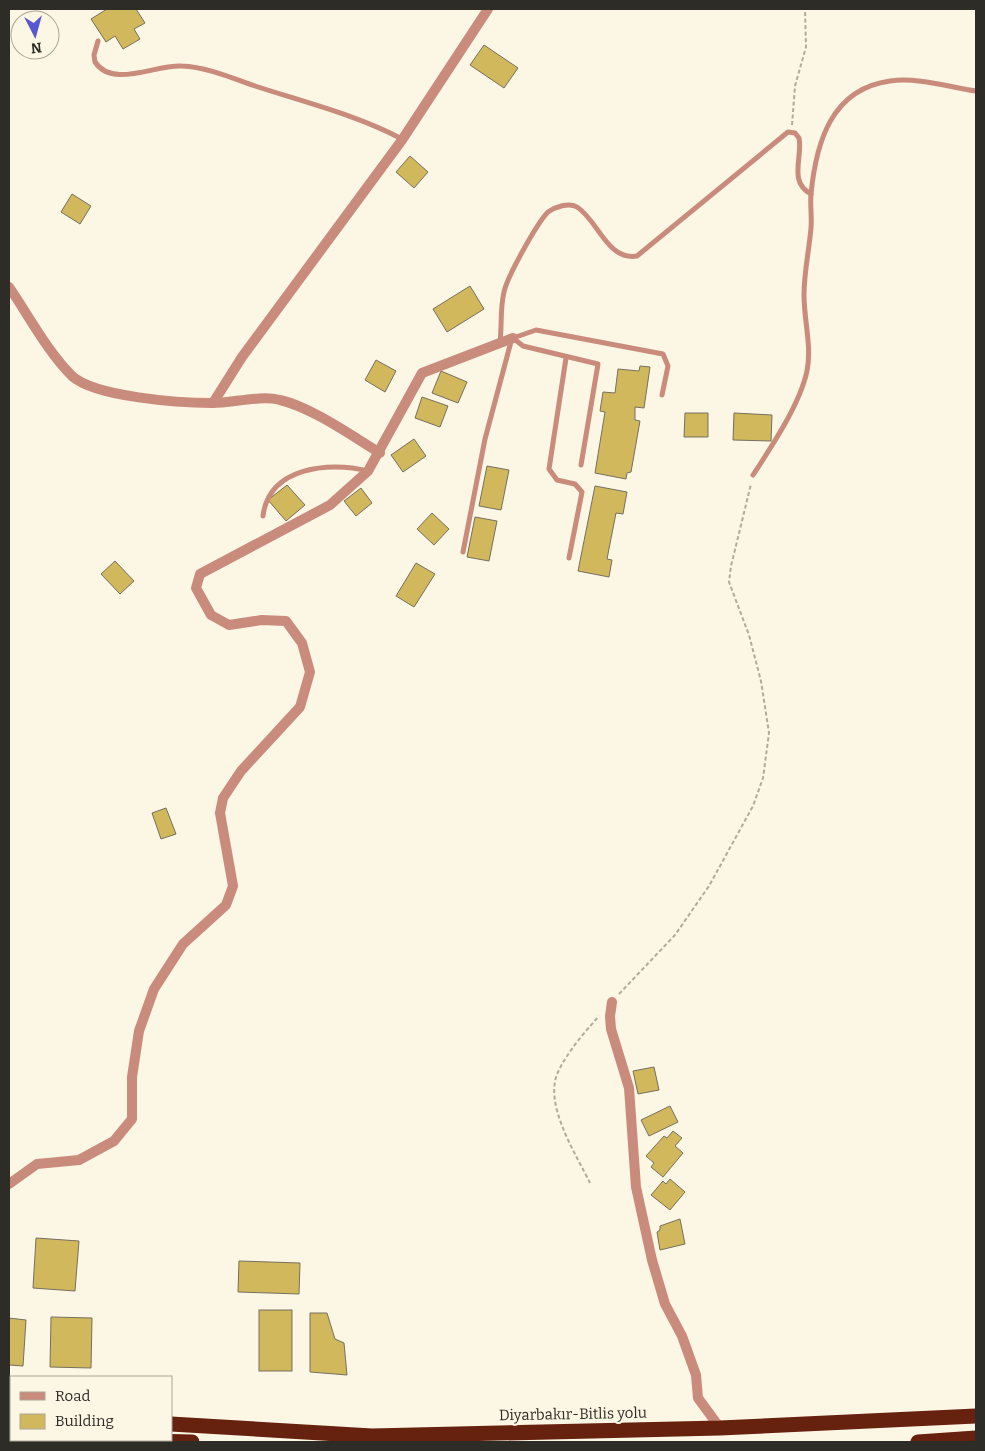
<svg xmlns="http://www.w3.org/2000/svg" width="985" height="1451" viewBox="0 0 985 1451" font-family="Bitter,serif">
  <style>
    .building { fill: #d2b85c; stroke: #757060 }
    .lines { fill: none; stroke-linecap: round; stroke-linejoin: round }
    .path { stroke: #afab9d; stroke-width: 2; stroke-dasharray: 4 2.5; stroke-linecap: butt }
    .lane { stroke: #c98b7c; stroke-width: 5 }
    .street { stroke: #c98b7c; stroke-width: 10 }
    .highway { stroke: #67210f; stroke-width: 15 }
    .labels { text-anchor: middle; stroke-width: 4.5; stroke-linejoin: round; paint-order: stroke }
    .street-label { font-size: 15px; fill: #2e2c26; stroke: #fcf6e4 }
  </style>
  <rect width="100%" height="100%" fill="#fcf6e4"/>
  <g class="building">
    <path d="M107 9H136L145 23 134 29 140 39 123 49 115 36 106 42 91 19Z"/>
    <path d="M484 45 518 68 504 88 470 65Z"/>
    <path d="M410 156 428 172 414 188 396 172Z"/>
    <path d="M72 194 91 206 80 224 61 212Z"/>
    <path d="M470 286 484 309 447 332 433 309Z"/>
    <path d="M376 360 396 371 385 392 365 380Z"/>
    <path d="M640 366 650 367 644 408 635 407V420L640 421 631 472 627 473 626 479 595 473 605 412 600 411 603 392 615 393 618 369 639 371Z"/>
    <path d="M441 371 467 382 458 403 432 393Z"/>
    <path d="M422 397 448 406 440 427 415 418Z"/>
    <path d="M685 413H708V437H684Z"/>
    <path d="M734 413 772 415 771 441 733 440Z"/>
    <path d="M414 439 426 456 403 472 391 455Z"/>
    <path d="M487 466 509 470 501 510 479 506Z"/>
    <path d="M287 485 305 505 286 521 268 500Z"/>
    <path d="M595 486 627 492 623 514 616 513 607 559 612 560 609 577 578 571Z"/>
    <path d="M361 488 372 503 356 516 344 501Z"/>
    <path d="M432 513 449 529 434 545 417 529Z"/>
    <path d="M475 517 497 521 489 561 467 557Z"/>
    <path d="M115 561 134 581 120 594 101 574Z"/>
    <path d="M416 563 435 574 414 607 396 596Z"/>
    <path d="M166 808 176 834 161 839 152 813Z"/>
    <path d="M654 1067 659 1090 638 1094 633 1071Z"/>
    <path d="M670 1106 678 1122 649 1136 641 1120Z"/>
    <path d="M673 1131 682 1138 675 1146 683 1153 663 1177 651 1167 654 1163 646 1156 664 1136 667 1138Z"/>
    <path d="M670 1179 685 1192 670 1210 651 1195 663 1181 666 1184Z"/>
    <path d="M680 1219 685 1244 660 1250 657 1232 660 1230V1226Z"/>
    <path d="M36 1238 79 1241 75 1291 33 1288Z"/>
    <path d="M239 1261 300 1263 299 1294 238 1292Z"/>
    <rect x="259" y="1310" width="33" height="61"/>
    <path d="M310 1313H327L335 1339 344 1343 347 1375 310 1372Z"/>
    <path d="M51 1317 92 1318 91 1368 50 1367Z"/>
    <path d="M9 1318 26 1320 23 1366 9 1365Z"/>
  </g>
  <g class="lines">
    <g class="path">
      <path d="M792 125 795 86 806 47 805 9"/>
      <path d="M619 994 675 935 709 886 753 806 763 778 769 733 761 681 749 635 729 582 731 566 751 484"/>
      <path d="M590 1183C576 1154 543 1104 558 1072 568 1051 584 1033 599 1016"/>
    </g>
    <g class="lane">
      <path d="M98 41 94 55 95 62C113 89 156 64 182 66 207 67 232 78 255 86 304 102 357 115 402 139"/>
      <path d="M513 338 536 330 663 354 668 366 662 395"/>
      <path d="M513 338 523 346 598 364 581 465"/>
      <path d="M500 342C502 326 500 308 504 292 507 277 537 223 548 212 555 207 569 202 577 207 598 220 607 261 637 256L788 132 795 133 799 138C803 157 788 182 811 194"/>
      <path d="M566 358 549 469 557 480 575 484 582 492 569 558"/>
      <path d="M753 475C772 446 800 404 807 371 812 346 804 321 804 295 804 272 809 251 811 228 812 217 810 205 811 194 816 143 831 89 890 81 917 77 949 87 976 91"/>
      <path d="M263 516C269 467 329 461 368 471"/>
      <path d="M463 552 485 439 512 338"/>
    </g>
    <g class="street">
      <path d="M9 287C29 316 47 351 72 376 95 397 180 403 212 403 232 403 261 395 280 400 311 407 352 436 380 453"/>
      <path d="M213 403 242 357 402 140 488 9"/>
      <path d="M612 1002 610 1016 611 1029 629 1088 636 1187 652 1260 665 1304 682 1336 696 1375 698 1398 720 1428"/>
      <path d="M9 1184 37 1164 79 1160 114 1141 132 1119V1077L139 1031 154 989 183 944 226 905 233 886 220 813 223 798 241 771 300 707 310 672 302 643 286 621 262 620 229 625 211 615 196 588 200 574 330 505 368 471 422 373 513 338"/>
    </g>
    <g class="highway">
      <path d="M9 1415H11"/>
      <path d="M171 1424 372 1436 720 1428 976 1416"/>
      <path d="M9 1437H11"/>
      <path d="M108 1440 192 1442"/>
      <path d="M918 1442 976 1438"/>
    </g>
  </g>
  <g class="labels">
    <g class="street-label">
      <text transform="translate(573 1414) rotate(-1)" y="5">Diyarbakır-Bitlis yolu</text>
    </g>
  </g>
  <rect width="985" height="1451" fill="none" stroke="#2e2c26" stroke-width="20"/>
  <rect x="10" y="1376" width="162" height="65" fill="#fcf6e4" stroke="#aaa598"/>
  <rect x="20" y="1392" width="25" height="8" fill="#c98b7c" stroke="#aaa598"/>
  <text x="55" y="1401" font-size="15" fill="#2e2c26">Road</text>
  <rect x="20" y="1414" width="25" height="15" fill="#d2b85c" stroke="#aaa598"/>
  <text x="55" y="1426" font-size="15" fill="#2e2c26">Building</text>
  <g transform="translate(35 35) rotate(174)"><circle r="24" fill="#fcf6e4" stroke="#aaa598"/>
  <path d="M0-4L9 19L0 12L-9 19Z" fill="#5758cf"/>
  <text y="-8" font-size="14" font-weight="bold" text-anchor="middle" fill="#2e2c26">N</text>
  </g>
</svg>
